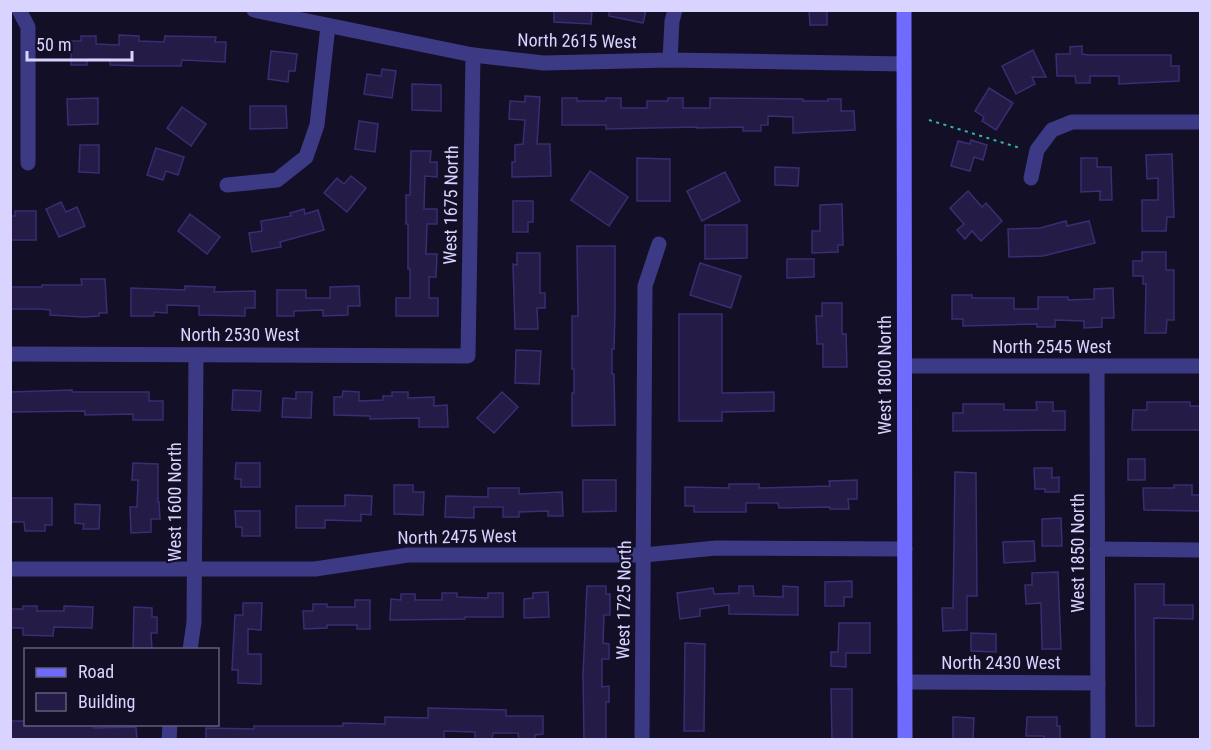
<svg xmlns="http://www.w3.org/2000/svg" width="1211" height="750" viewBox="0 0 1211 750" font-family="'Roboto Condensed',sans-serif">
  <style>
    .building { fill: #241b47; stroke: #3b2d73; stroke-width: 1.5 }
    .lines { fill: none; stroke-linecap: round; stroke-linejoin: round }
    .path { stroke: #2fb8b0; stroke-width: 2; stroke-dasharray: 3 4.5; stroke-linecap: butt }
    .minor { stroke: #3d3a85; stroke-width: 15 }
    .secondary { stroke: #6f6bff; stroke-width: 15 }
    .labels { text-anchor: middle; stroke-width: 4.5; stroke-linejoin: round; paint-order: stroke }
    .street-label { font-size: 18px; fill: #d9d4ff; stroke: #130f26 }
  </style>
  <rect width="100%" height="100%" fill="#130f26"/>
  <g class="building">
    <path d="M554 10H592L591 24 554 22Z"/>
    <path d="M609 10H646L643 23 609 16Z"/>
    <path d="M809 10H827V25H810Z"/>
    <path d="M119 35 139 36V41L164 42 165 36 216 37 215 42H226L225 62 182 60 181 66H143L110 65V59H87V65H71V41H81V36H96V44L119 45Z"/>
    <path d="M1082 46V54L1089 55H1171V66H1179V81L1119 84V76H1090V83H1076L1075 76H1057L1056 54H1070V47Z"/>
    <path d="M1033 50 1046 77H1032L1035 84 1016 94 1002 66Z"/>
    <path d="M271 51 297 54 295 71H289L288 82 268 79Z"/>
    <path d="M382 69 396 71 392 98 364 94 367 74 381 76Z"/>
    <path d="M412 84 441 85V111L412 110Z"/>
    <path d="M989 88 1013 103 996 130 982 121 984 117 975 111Z"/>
    <path d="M525 96 540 97 537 144H550L551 176 512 177V162H515V145L523 144 525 120 509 119 510 101 525 102Z"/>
    <path d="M98 98V124L68 125 67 99Z"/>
    <path d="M562 98H577V101H606V98H621V108H647V101H668V98H683V108H710V98L803 99V101H828V99H841V111H854L855 130 793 133V117L768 116V125H761V131H743V127L697 128V127L606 129V125H562Z"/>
    <path d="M250 106H286L287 128 250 129Z"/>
    <path d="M182 107 206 124 191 146 167 128Z"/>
    <path d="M359 121 378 124 375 152 355 149Z"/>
    <path d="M971 140 987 145 983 160 974 157 970 171 951 166 958 141 970 144Z"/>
    <path d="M80 145H99V173L79 172Z"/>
    <path d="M156 148 184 157 178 175 166 171 163 180 147 175Z"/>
    <path d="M411 151H431L430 162H437V177L425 176 424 209H437V224H427L426 254H437L436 277H429V298H438V316H396V298H410V269H408V224H406V195H410Z"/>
    <path d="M1172 154 1174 217H1167L1166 231H1142V200H1158V178L1147 179 1146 155Z"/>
    <path d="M637 158 670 159V201H637Z"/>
    <path d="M1081 158H1097V167H1111L1112 200H1100V191L1081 192Z"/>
    <path d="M775 167 799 168 798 186 775 185Z"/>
    <path d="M590 171 628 197 609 226 571 200Z"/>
    <path d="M725 172 740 201 702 221 687 191Z"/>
    <path d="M351 176 366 188 347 212 324 193 337 178 344 184Z"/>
    <path d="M968 191 982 207 986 203 1002 221 981 241 972 231 965 239 957 230 964 224 950 208Z"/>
    <path d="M513 201H533V222H528V232H513Z"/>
    <path d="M61 202 66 212 77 207 85 226 59 237 46 209Z"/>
    <path d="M842 204 843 245H838V252L812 253V231H820V205Z"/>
    <path d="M304 209 305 214 318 210 324 230 280 242 281 247 252 252 249 233 262 231 261 221 291 216 290 213Z"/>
    <path d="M15 211H36V240H10V216H15Z"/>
    <path d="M190 214 220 237 207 254 178 231Z"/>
    <path d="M1066 221 1067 226 1089 221 1095 243 1043 256 1009 257 1008 229 1040 228Z"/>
    <path d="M705 225H747V258L705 259Z"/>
    <path d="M577 246H615V311L614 349H612V374H614L615 425 572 426V393H574V369H572V316H578Z"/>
    <path d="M1142 252H1166V270H1174V320H1167L1166 333H1145L1146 284H1143V276H1133V261H1142Z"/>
    <path d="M517 253H540V293H545V308H537L538 329H515L513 264 517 265Z"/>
    <path d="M787 259H814V277L787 278Z"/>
    <path d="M700 263 741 276 731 308 690 295Z"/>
    <path d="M81 279H105L107 313H99V316L83 317 50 315V310L41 309H10V287H42V285H82Z"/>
    <path d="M185 286 215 287 214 292 255 291V308H245V316L199 315V306L167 305V313L154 312V316H131V288L185 290Z"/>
    <path d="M359 286 360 306H348V315L323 316V310L294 311V316H277V290H306V298H330V287Z"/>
    <path d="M1113 288 1114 318H1102V327L1084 328V321L1055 320V327H1037V324L963 326V319H952V295H972V298H1014V309H1038V297H1068V300L1094 299V289Z"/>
    <path d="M822 303H842V334H846L847 367H823V344H817L816 316H822Z"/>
    <path d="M679 314H722V393L774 392V411L722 412V421H679Z"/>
    <path d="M516 350 541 351 539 384 515 383Z"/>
    <path d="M72 390V392H149V401H163V420H133V414L85 415V411L10 412V392Z"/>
    <path d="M233 390 261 391 260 411 232 410Z"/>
    <path d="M343 391 359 392V401L383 400V396H392V392H408V398L434 397V406L447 405 448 427H419V418L370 419V416L334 415V397H342Z"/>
    <path d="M296 392H312L311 418 282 417 283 398 296 399Z"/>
    <path d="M502 392 518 407 494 433 477 418Z"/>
    <path d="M1036 402H1053V411H1065V430L953 431V413H963V404H1004V410H1037Z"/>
    <path d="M1147 402H1190V406H1200V430H1132L1133 410H1147Z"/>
    <rect x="1128" y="459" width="17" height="21"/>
    <path d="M133 463 158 464V502H159L160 519H151V532L131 533 130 507H137L138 480H132Z"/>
    <path d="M236 463H260V487H241V479H235Z"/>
    <path d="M1034 468H1052V478L1059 477V492H1045V489H1035Z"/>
    <path d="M955 472 976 473 977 596H967V630L943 631 942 608H953Z"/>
    <path d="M583 480H616V511L583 512Z"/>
    <path d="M857 480V499H848L849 509H830V507L779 508 778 503H746V512H694V506H685V487L729 488V484H759V488L830 486 829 481Z"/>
    <path d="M394 485H413V492H424L423 515 394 514Z"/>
    <path d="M1174 485H1192V495H1200V511L1144 510 1143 488H1174Z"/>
    <path d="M488 488H519V494L562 492 563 516H548V511L519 512V517H503V507H474V518L445 517 446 496 488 497Z"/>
    <path d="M345 495 372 496 371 515 361 514V521L325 520V528H296V506H345Z"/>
    <path d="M10 498H52V525H45V531H25L24 522H10Z"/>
    <path d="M75 504 100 505 99 529H83L84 524 75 523Z"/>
    <path d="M235 511H260V536H242V527H236Z"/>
    <path d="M1061 518 1062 546H1042V519Z"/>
    <path d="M1034 541 1035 561 1004 563 1003 542Z"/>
    <path d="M1058 572 1061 649H1042L1041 603 1026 604 1025 585H1032V573Z"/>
    <path d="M852 581V597H844V606H825V582Z"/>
    <path d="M1135 584H1164V605H1193V619L1154 618V726H1136Z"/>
    <path d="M587 586H606V594H610V615H604L603 643 609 644V659H602V687L609 686V702H606V740H584L583 675Z"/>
    <path d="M739 586H753L754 596 783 597V586L798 587V615L729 614V605L700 609V616L680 619 677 593 713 588 714 594 739 593Z"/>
    <path d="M548 592 549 617 524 618V599L533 598V593Z"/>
    <path d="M442 593H457V597L488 598V593H503V617H465V619L390 620 391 599 401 600V594H415V600H442Z"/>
    <path d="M355 600H370V629H357V625H327V628L304 629 303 611H313V604H327V607H355Z"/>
    <path d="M243 603H262L261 630 248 629V654H261V684L238 683V670H232L235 615H243Z"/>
    <path d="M23 606H37V611H64V606L93 607 92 628 54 627 53 636 23 635V628H10V609H23Z"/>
    <path d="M134 607 152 608V617H157V633H151L152 650H133Z"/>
    <path d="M839 623H870V653H846V667L831 666V652H838Z"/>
    <path d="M971 633 996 634V652L971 651Z"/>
    <path d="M685 643 705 644 704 731H684Z"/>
    <path d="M831 689H852V740H832Z"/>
    <path d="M428 708 506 710V716H543V734L535 735V740H519L518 733H493L492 740H475V732L444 731V740H206V728L254 729V726H343V723L385 724V717L428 718Z"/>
    <path d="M953 717 974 718 973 740H953Z"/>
    <path d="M1027 717H1057V726H1060V740H1044V736H1026Z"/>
    <path d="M10 721H26V724H94V728L136 727 137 740H10Z"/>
  </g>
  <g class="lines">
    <path class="path" d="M929 120 1020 148"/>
    <g class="minor">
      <path d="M19 10 28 27V163"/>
      <path d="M254 10 473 55 544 63 670 60 904 64"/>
      <path d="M670 60 672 21 675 10"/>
      <path d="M1031 178 1037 150 1052 130 1072 122H1200"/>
      <path d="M227 185 277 180 306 157 317 125 328 26"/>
      <path d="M10 354 468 356 473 55"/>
      <path d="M905 366H1200"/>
      <path d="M1097 366 1098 740"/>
      <path d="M1097 549 1200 550"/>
      <path d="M10 569H315L408 555H644L716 548 905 549"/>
      <path d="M190 650 194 622 196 355"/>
      <path d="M905 682 1098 683"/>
      <path d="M169 740 170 724"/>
      <path d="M642 740 645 286 659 244"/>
    </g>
    <path class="secondary" d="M904 10 905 740"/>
  </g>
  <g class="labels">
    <g class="street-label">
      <text transform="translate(577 41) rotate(1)" y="6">North 2615 West</text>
      <text transform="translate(451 205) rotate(-89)" y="6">West 1675 North</text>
      <text x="240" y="341">North 2530 West</text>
      <text x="1052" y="353">North 2545 West</text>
      <text transform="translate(885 375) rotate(-90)" y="6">West 1800 North</text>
      <text transform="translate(175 502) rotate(-90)" y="6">West 1600 North</text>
      <text transform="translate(457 537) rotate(-1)" y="6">North 2475 West</text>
      <text transform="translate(1078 553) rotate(-90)" y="6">West 1850 North</text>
      <text transform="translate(624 600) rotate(-89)" y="6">West 1725 North</text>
      <text x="1001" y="669">North 2430 West</text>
    </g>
  </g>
  <rect width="1211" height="750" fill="none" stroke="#d9d4ff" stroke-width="24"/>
  <rect x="24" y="648" width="195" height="78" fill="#130f26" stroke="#625e7d" stroke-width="1.5"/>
  <rect x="36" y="668" width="30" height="9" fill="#6f6bff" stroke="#625e7d" stroke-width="1.5"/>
  <text x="78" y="678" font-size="18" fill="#d9d4ff">Road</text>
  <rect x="36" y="693" width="30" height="18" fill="#241b47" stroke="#625e7d" stroke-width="1.5"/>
  <text x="78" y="708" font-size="18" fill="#d9d4ff">Building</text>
  <path d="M27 51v9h105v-9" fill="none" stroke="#d9d4ff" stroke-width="3"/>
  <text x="36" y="51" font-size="18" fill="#d9d4ff" stroke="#130f26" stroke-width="4.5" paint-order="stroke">50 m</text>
</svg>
